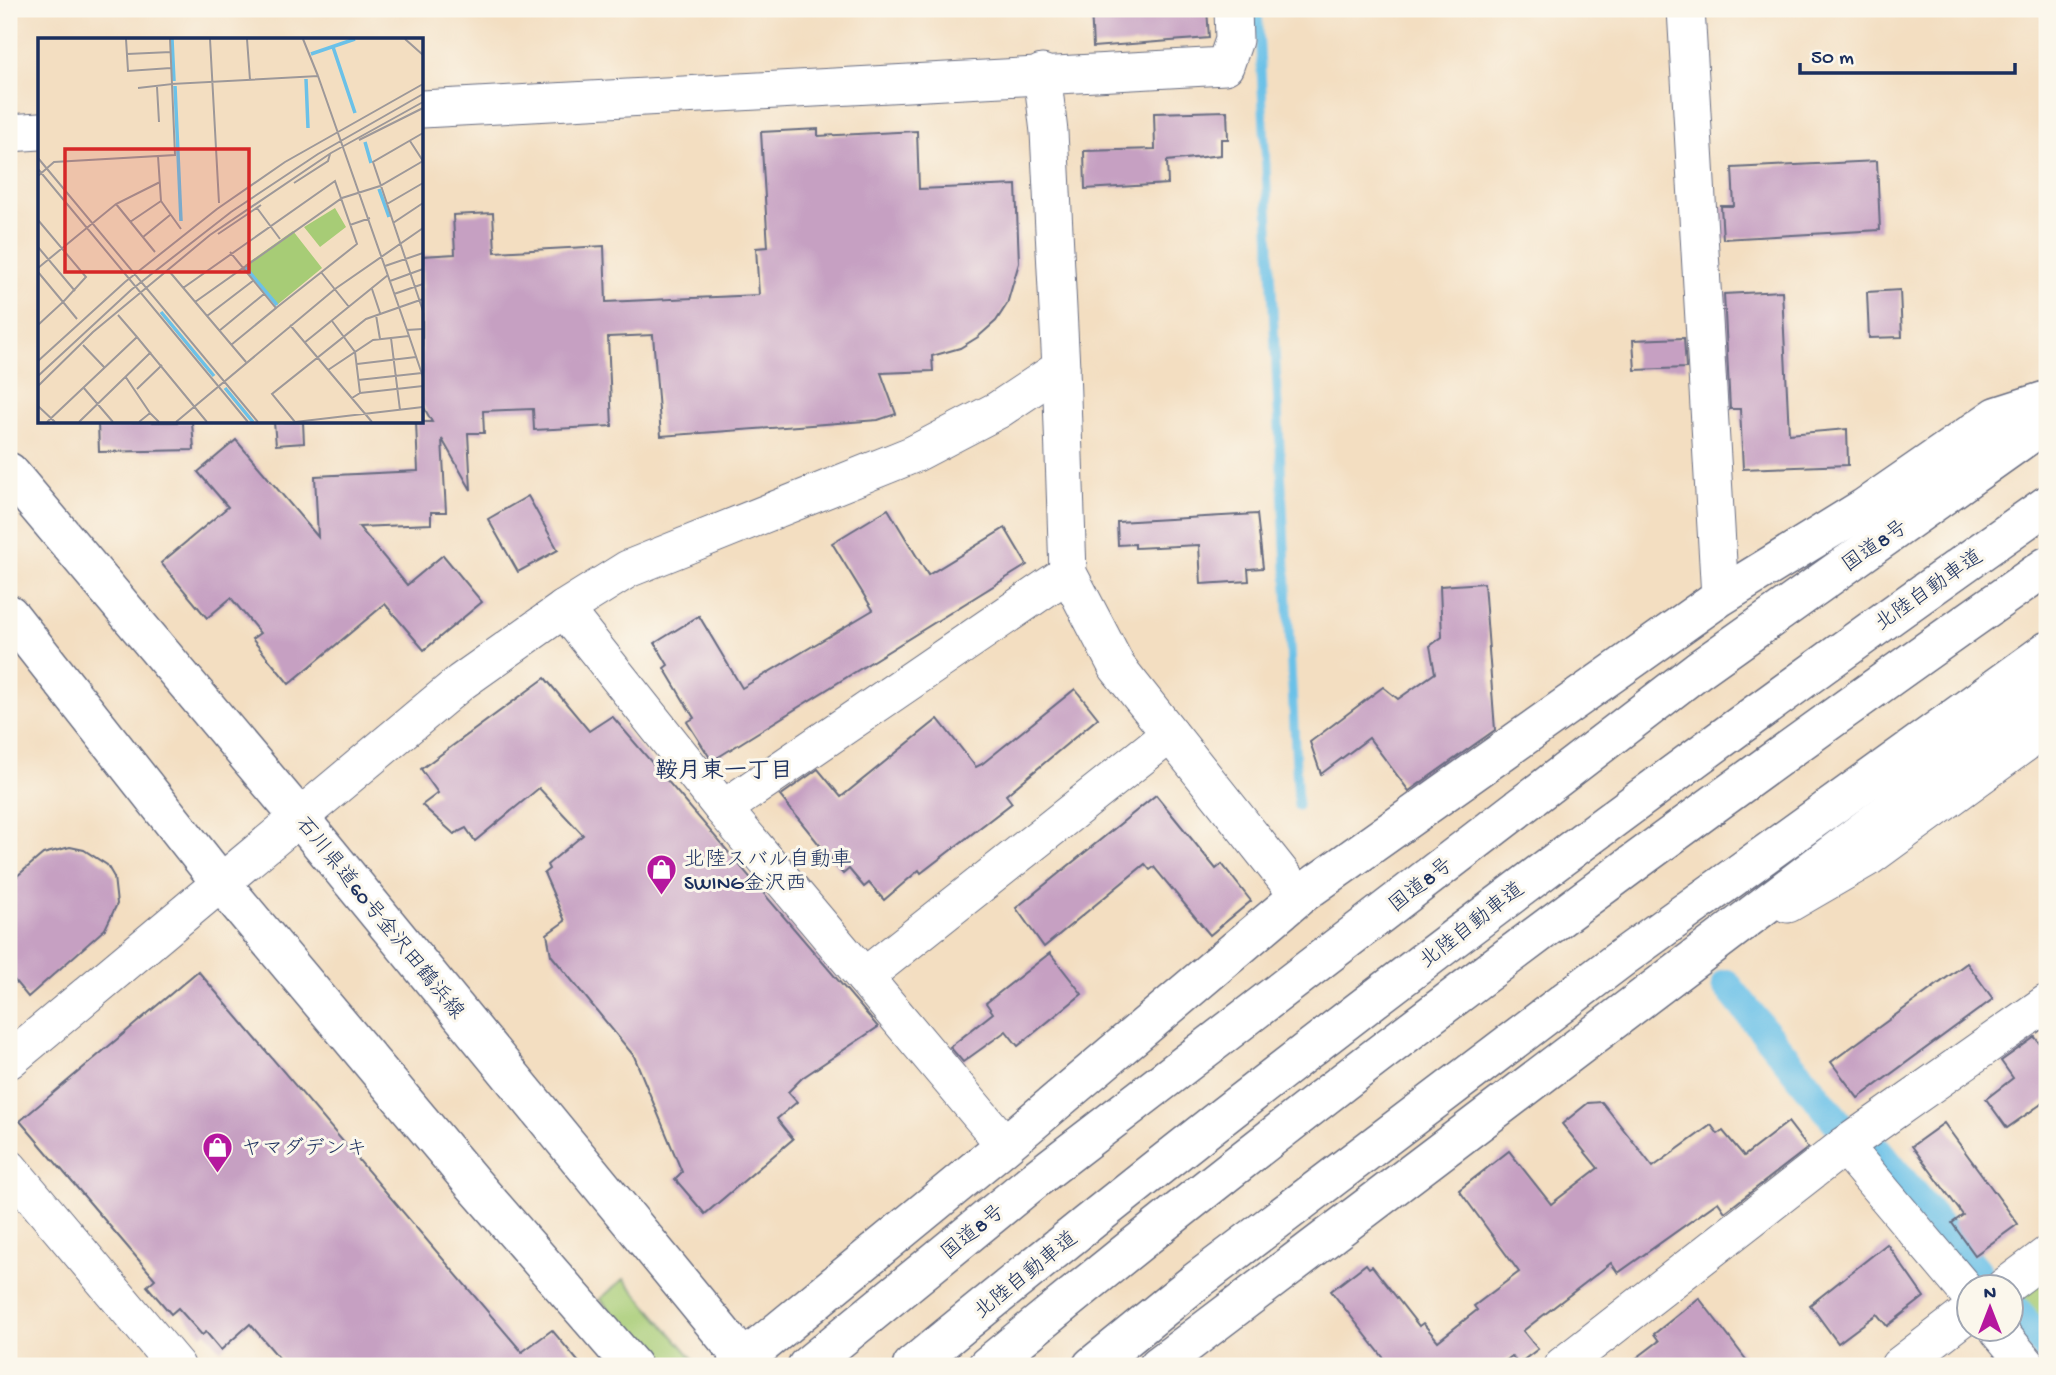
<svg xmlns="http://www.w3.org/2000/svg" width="2056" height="1375" viewBox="0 0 2056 1375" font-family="'Gochi Hand','Klee One',sans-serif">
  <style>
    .green { fill: #a7cc76; stroke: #617e6a; stroke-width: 2 }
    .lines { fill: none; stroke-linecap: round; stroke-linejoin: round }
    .stream { stroke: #6bc1e8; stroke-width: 9 }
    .canal { stroke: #6bc1e8; stroke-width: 30 }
    .building { fill: #c6a0c2 }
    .minor-casing { stroke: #676c81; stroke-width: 39 }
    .major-casing { stroke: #676c81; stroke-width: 41 }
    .highway-casing { stroke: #676c81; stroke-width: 41 }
    .minor { stroke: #fff; stroke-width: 37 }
    .major { stroke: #fff; stroke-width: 38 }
    .highway { stroke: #fff; stroke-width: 38 }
    .labels { text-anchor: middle; stroke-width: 6; stroke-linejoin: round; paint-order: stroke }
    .street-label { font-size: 21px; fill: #1b2f5e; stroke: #fbf7ec }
    .poi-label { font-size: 21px; fill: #1b2f5e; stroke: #fbf7ec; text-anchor: start }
    .neighbourhood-label { font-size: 23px; font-weight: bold; fill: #1b2f5e; stroke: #fbf7ec }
    .inset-river { fill: none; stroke: #6bc1e8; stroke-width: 3.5 }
    .inset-road { fill: none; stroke: #9d9899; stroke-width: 2 }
    .view { fill: #d62828; fill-opacity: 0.15; stroke: #d62828; stroke-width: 3.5 }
    .inset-edge { fill: none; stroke: #1b2f5e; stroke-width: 3.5 }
  </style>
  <rect width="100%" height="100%" fill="#fbf7ec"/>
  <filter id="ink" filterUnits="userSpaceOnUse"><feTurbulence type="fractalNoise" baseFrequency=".0143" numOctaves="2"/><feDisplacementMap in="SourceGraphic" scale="14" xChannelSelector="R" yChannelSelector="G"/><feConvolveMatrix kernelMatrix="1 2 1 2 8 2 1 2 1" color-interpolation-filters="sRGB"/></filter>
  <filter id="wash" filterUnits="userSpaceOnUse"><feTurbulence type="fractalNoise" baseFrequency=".00686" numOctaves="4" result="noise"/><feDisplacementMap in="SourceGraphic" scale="28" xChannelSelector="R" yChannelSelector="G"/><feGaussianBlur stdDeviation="1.57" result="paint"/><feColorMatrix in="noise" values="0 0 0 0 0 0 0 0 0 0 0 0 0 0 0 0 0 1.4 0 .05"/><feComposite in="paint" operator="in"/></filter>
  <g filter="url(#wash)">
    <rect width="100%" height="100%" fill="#f3dec1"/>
    <g class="green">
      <path d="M2047 1270V1337L2013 1294Z"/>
      <path d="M624 1279 696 1362 690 1366H659L600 1299Z"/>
    </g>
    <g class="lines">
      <path class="stream" d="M1258 9 1298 806"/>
      <g class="canal">
        <path d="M1726 984 1846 1133"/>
        <path d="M1878 1151 1977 1271"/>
        <path d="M2017 1311 2047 1349"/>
      </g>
    </g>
    <g id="blocks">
      <g class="building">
        <path d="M1091 9H1207L1209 38 1093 47Z"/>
        <path d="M1227 111 1228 139H1221V155L1167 161 1168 184 1085 189 1084 151 1155 149 1154 113Z"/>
        <path d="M818 129V136L917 131 919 189 1016 185 1019 263 1007 304 996 321 978 337 960 348 932 356 933 371 881 373 896 414 878 420 661 436 653 335 608 337 612 426 534 430 533 409 483 411 484 433H468L471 490 442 439 446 512H431V524L359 527 407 585 443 555 482 602 424 650 385 604 289 684 252 639 260 633 231 598 207 618 161 563 228 507 198 472 236 440 318 537 315 476 418 471 416 422H432L422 404V256L455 254 453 215 493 213 495 252 604 246 606 302 759 295 756 248 768 247 761 132Z"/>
        <path d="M1877 161 1880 230 1723 239 1721 206H1734L1732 168Z"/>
        <path d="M1900 290 1902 337 1869 338 1867 292Z"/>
        <path d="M1782 291 1789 434 1847 429 1848 465 1743 469 1740 409H1730L1724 294Z"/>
        <path d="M1684 338 1686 368 1635 370 1633 340Z"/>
        <path d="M98 422H192L194 450 99 452Z"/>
        <path d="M274 422H303L304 443 276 445Z"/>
        <path d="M528 496 558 550 518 572 488 519Z"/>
        <path d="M888 509 928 575 1005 528 1027 565 712 761 687 722 694 718 664 668 668 665 655 643 699 616 742 688 873 610 832 543Z"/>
        <path d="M1257 514 1263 568 1248 569 1249 581 1201 584 1199 545 1135 548V544L1118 545 1117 522Z"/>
        <path d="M1484 583 1495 730 1409 791 1369 738 1321 774 1310 742 1383 687 1398 699 1435 673 1430 646 1442 637 1440 586Z"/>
        <path d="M545 678 589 731 612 716 878 1027 802 1078 788 1092 797 1102 777 1119 793 1139 705 1214 675 1179 682 1172 634 1056 551 955 547 934 565 921 544 873 549 869 547 865 583 835 539 788 475 841 466 828 454 834 422 805 438 793 421 769Z"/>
        <path d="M1075 689 1098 718 1006 795 1012 803 921 873 919 870 884 900 869 883 864 887 849 869 843 874 780 796 818 769 841 797 938 719 976 767 982 764Z"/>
        <path d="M1156 795 1216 869 1222 864 1251 901 1210 935 1154 867 1150 870 1145 864 1044 947 1016 908Z"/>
        <path d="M70 847 84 850 107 865 114 877 117 904 105 929 28 997 9 974V883L43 854Z"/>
        <path d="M1050 953 1082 994 1018 1046 1006 1031 963 1062 950 1047 993 1013 986 1003Z"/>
        <path d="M1967 963 1993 999 1858 1098 1831 1062Z"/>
        <path d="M198 971 522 1352 552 1330 582 1366H286L250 1324 221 1350 206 1332 202 1335 178 1308 171 1314 147 1286 155 1279 20 1121Z"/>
        <path d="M2035 1037 2047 1055V1100L2007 1128 1986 1099 2013 1078 2001 1061Z"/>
        <path d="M1602 1102 1653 1167 1711 1125 1718 1134 1723 1131 1744 1156 1788 1122 1808 1148 1725 1212 1718 1202 1618 1273 1611 1263 1523 1331 1538 1349 1518 1364 1512 1356 1499 1366H1390L1331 1291 1366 1264 1369 1268 1372 1266 1419 1326 1423 1323 1438 1341 1477 1310 1474 1306 1519 1272 1459 1190 1509 1151 1551 1204 1598 1168 1562 1124 1588 1103Z"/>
        <path d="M1944 1123 2018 1224 1975 1255 1952 1223 1963 1215 1912 1146Z"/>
        <path d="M1887 1244 1924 1297 1887 1326 1877 1314 1838 1343 1810 1305Z"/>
        <path d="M1699 1298 1751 1366H1626L1659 1341 1654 1334Z"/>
      </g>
    </g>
  </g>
  <g filter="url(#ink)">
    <use href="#blocks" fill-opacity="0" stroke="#676c81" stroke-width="2"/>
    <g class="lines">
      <defs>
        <g id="minor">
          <path d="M1686 9 1720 597"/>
          <path d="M1042 73 1049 132 1061 368 1068 573 1117 667 1299 896"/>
          <path d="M422 109 1225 66 1234 40 1233 9"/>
          <path d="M9 133 40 131"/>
          <path d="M564 609 723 809 1005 1145"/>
          <path d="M723 809 1068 573"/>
          <path d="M1788 904 1869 857 2047 727"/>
          <path d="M864 977 1170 734"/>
          <path d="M9 1060 461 682 564 609 628 569 914 454 998 410 1061 368"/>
          <path d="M1844 1146 1968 1293"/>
          <path d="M9 1168 176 1366"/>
          <path d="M2003 1288 2047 1255"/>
          <path d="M1998 1330 2028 1366"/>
          <path d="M1562 1366 1844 1146 2047 1003"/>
          <path d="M1899 1366 1968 1313"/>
        </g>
        <g id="major">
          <path d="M9 472 299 817 749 1366"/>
          <path d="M9 614 221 883 470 1180 632 1366"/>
        </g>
        <g id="highway">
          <path d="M736 1366 1005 1145 1299 896 1720 597 1864 508 1997 416 2047 400"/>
          <path d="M807 1366 1037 1178 1698 670 2047 422"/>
          <path d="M912 1366C1280 1063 1657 780 2047 505"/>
          <path d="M987 1366C1328 1084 1685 820 2047 566"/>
          <path d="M1092 1366 1194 1283 1623 957 2047 651"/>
          <path d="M1158 1366 2047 691"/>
        </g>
      </defs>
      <use href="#minor" class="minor-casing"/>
      <use href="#major" class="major-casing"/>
      <use href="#highway" class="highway-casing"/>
      <use href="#minor" class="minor"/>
      <use href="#major" class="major"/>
      <use href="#highway" class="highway"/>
    </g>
  </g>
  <defs>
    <symbol id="shop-pin" viewBox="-11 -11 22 30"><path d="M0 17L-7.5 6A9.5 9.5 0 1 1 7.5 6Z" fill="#b5179e" stroke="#fbf7ec"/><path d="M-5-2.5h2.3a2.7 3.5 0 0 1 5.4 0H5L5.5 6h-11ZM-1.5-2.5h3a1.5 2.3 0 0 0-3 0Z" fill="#fff"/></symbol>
  </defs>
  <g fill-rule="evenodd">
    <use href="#shop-pin" x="644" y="852" width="35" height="47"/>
    <use href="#shop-pin" x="200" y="1130" width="35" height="47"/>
  </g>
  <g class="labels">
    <g class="street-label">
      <text transform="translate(1874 545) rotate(-35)" y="7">国道8号</text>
      <text transform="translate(1928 589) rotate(-35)" y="7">北陸自動車道</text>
      <text transform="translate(1420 884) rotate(-38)" y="7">国道8号</text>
      <text transform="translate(381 917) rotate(51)" y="7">石川県道60号金沢田鶴浜線</text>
      <text transform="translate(1471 924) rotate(-38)" y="7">北陸自動車道</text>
      <text transform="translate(972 1231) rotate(-39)" y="7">国道8号</text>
      <text transform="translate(1025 1274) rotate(-39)" y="7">北陸自動車道</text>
    </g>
    <g class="poi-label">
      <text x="684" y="865">北陸スバル自動車<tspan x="684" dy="24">SWING金沢西</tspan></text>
      <text x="241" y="1154">ヤマダデンキ</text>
    </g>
    <g class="neighbourhood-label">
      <text x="724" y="777">鞍月東一丁目</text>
    </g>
  </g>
  <g transform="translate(38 38)">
    <rect width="385" height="385" fill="#f3dec1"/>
    <path d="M297 170 308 189 282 209 266 189ZM255 193 284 230 239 267 207 227Z" fill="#a7cc76"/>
    <path class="inset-river" d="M134 1 136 43M295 9 317 75M273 16 317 1M268 41 270 90M137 48 143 183M327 104 333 125M341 151 351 179M207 229 239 267M123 274 176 338M187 350 215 384"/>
    <path class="inset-road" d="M88 1 90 33 133 30M132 1 134 46 280 38 369 292M172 1 181 165M209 1 212 42M265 1 280 38M367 1 385 17M89 16 133 14M119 49 121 84M385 95 335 124 385 273M321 102 385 70M372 103 385 123M120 118 123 163 143 191M0 120 220 384M0 131 210 384M0 138 16 124 137 117 134 46 100 50M256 145 290 123 292 116M78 166 117 214M349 166 385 145M219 170 242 201M0 182 48 239 25 264 39 281M92 184 123 163M355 185 385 165M312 187 332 180M180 196 223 167M105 199 132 177M0 209 37 253M192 214 238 270 193 307M347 228 385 215M0 230 78 166 122 144M131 233 208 324M0 234 25 264 0 287M283 234 311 269M352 243 385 231M145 250 297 143 319 206 238 270M334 251 342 275M356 256 385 246M157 264 304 160 342 148 385 123M80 277 99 299M338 277 342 301M169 278 216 242M294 283 317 314 322 355 314 360M252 287 334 384M385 291 369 292 385 339M181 293 226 256M353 300 362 372M266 305 350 237M45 307 66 329M0 323 87 244 179 171 247 124 385 46M319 326 378 319M290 332 335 302 371 298M0 338 93 252 193 174 280 116 385 56M87 338 112 375M320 342 384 335M0 348 55 294 172 197 293 115 385 64M45 349 75 384M99 351 124 327M322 355 385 348M0 368 17 384M9 384 99 299 169 384M41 384 113 314M101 384 112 375 121 384M138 384 297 251 385 190M257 384 234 356 328 281 385 261M257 384 385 369"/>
    <path class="view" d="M27 111H211V234H27Z"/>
    <rect width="385" height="385" class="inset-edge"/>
  </g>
  <rect width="2056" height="1375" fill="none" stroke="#fbf7ec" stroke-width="35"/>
  <g transform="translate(1990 1308)"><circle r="33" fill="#fbf7ec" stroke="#a1a7b3" stroke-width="2"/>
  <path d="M0-5L12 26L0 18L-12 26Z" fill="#b5179e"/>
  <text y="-10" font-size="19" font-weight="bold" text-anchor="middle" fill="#1b2f5e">N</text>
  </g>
  <path d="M1800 63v10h215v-10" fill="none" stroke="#1b2f5e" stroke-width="3.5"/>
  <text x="1811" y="63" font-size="21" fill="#1b2f5e" stroke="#fbf7ec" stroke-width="5" paint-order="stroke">50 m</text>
</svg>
